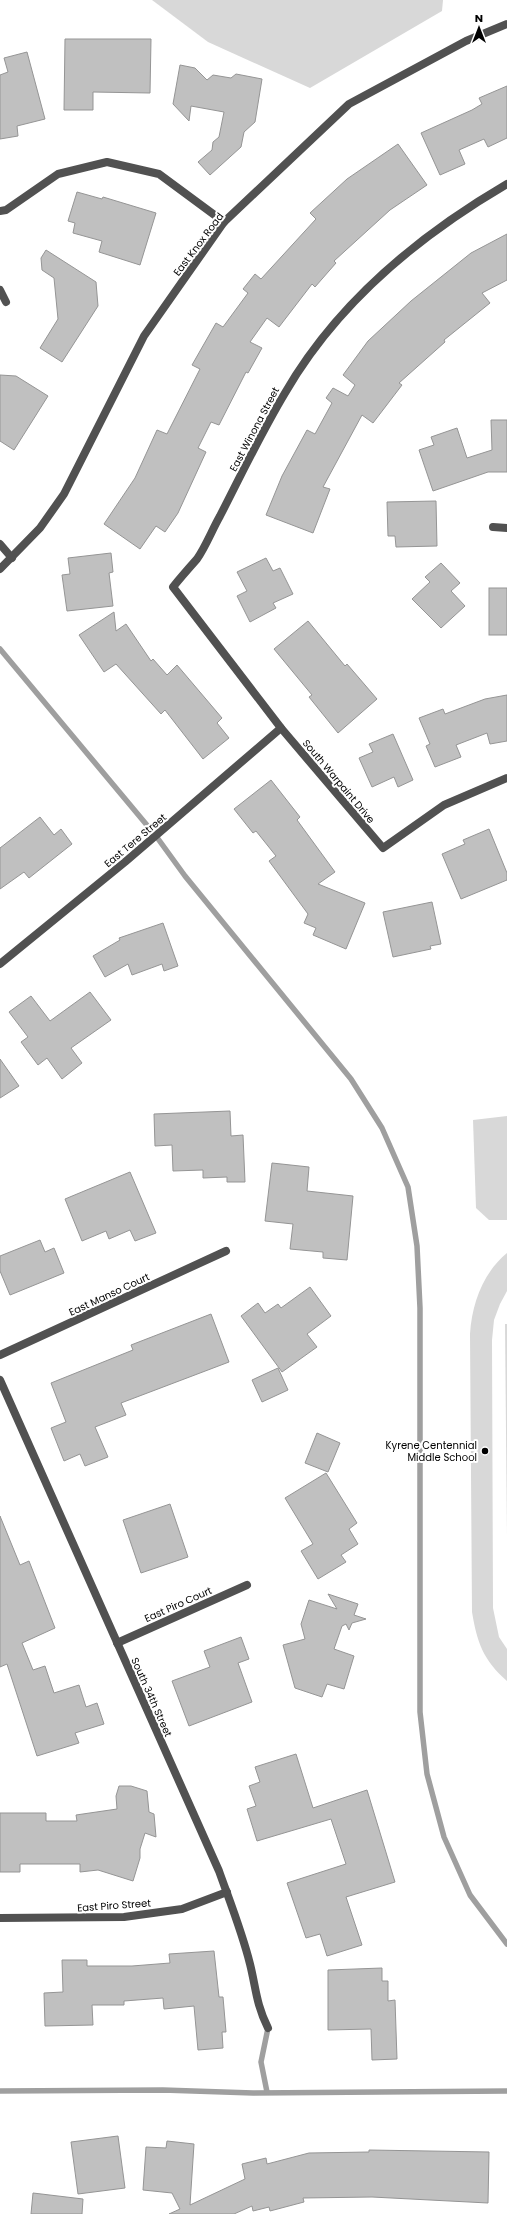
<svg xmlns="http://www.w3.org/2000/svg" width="507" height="2214" viewBox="0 0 507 2214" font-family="Poppins,sans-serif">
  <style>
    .green { fill: #d8d8d8 }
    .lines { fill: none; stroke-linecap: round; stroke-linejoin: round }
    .stream { stroke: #9f9f9f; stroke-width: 5.5 }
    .building { fill: #c0c0c0; stroke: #959595 }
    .minor { stroke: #515151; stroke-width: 8 }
    .poi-dot { fill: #000; stroke: #fff; stroke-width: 1.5 }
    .labels { text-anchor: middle; stroke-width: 4; stroke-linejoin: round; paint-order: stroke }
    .street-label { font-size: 10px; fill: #000; stroke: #fff }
    .poi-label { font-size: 10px; fill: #000; stroke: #fff; text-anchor: end }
  </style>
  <rect width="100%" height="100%" fill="#fff"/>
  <g class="green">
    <path d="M152 0H443L442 11 310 88 208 42Z"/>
    <path d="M507 1116V1220H489L476 1208 473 1120Z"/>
    <path d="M507 1253V1291L500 1304 494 1320 492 1340 493 1608 499 1637 507 1649V1681C483 1660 477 1642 472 1612L470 1334C472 1303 483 1273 507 1253Z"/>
    <path d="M505 1324H507V1536Z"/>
  </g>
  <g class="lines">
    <g class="stream">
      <path d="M0 649 156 836 185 876 351 1079 382 1128 408 1187 417 1246 420 1308V1712L427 1774 444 1837 470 1895 507 1944"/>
      <path d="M0 2091 163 2090 253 2093 507 2091"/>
      <path d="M267 2092 261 2062 268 2028"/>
    </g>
  </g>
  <g class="building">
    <path d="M65 39H151L150 93 93 92V110H64Z"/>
    <path d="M27 52 45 119 17 126 18 136 0 139V75L8 72 4 58Z"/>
    <path d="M180 65 195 68 207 80 213 75 231 78 236 74 262 79 255 122 244 132 241 147 210 175 198 162 212 150 213 142 219 137 224 112 191 106 189 121 173 104Z"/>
    <path d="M507 86V138L488 147 484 139 459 150 465 164 440 175 421 133 472 110 482 104 479 98Z"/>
    <path d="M398 144 427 185 390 210 334 261 336 263 315 287 312 284 279 327 267 318 250 342 262 348 248 373 246 372 219 425 211 422 198 448 206 452 178 513 165 532 156 526 140 549 104 524 135 478 157 430 167 434 200 369 192 365 216 323 223 327 248 293 243 289 255 274 261 279 316 219 310 213 347 179Z"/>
    <path d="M77 192 102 199 103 197 156 213 140 265 99 252 102 241 73 233 75 223 68 221Z"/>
    <path d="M507 234V280L482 293 490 303 444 340 445 342 399 383 402 385 373 423 362 415 323 487 330 489 313 533 266 515 282 476 307 430 315 434 332 403 326 398 333 388 348 396 355 385 343 375 368 341 411 301 471 253Z"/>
    <path d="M46 250 96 282 98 306 62 362 40 348 58 319 54 278 42 270 41 258Z"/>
    <path d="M0 375 16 376 48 396 14 450 0 441Z"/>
    <path d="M491 420H507V472H488L433 491 419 450 434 445 431 437 457 428 467 458 492 450Z"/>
    <path d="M436 501 437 546 396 547 395 536H388L387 502Z"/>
    <path d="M111 553 113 572 109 573 113 606 67 611 62 575 70 574 68 558Z"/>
    <path d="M266 558 273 571 280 568 293 594 273 603 276 608 250 622 237 596 247 591 237 572Z"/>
    <path d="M441 563 460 583 451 591 465 606 441 628 412 599 430 582 425 577Z"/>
    <rect x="489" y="588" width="18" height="47"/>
    <path d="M114 612 116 631 126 624 151 661 153 659 167 675 177 665 222 718 217 723 229 738 203 759 165 710 161 714 116 664 104 672 79 635Z"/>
    <path d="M308 621 345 666 347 664 377 699 338 733 309 697 312 695 274 649Z"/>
    <path d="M507 695V741L490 744 487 733 456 745 461 757 435 767 426 746 430 744 419 718 443 709 445 714 485 699Z"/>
    <path d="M393 734 413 780 398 787 394 777 372 787 359 758 373 752 369 744Z"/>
    <path d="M271 780 300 817 297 820 335 872 318 884 365 903 346 949 313 935 316 928 304 923 308 914 269 861 276 856 256 831 253 833 234 809Z"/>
    <path d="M40 817 54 835 61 829 72 844 29 878 24 872 0 889V848Z"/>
    <path d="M489 829 507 873V880L461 899 442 854 465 844 463 840Z"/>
    <path d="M432 902 441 944 430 946 431 949 393 957 383 912Z"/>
    <path d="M163 923 178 966 164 971 162 964 132 975 128 964 105 977 93 956 120 940 119 938Z"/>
    <path d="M90 992 111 1020 71 1048 82 1063 62 1079 47 1058 38 1065 21 1042 28 1037 9 1012 31 996 50 1021Z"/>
    <path d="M0 1059 19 1086 0 1098Z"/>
    <path d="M230 1111 231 1136 243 1135 245 1182H227V1177L203 1178V1170L173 1171 172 1145 155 1146 154 1114Z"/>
    <path d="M272 1163 309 1167 307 1191 353 1196 347 1260 323 1258V1252L290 1249 293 1224 265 1221Z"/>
    <path d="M130 1172 156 1233 135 1241 130 1230 109 1239 106 1231 82 1241 65 1199Z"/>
    <path d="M40 1240 45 1252 54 1248 64 1273 10 1295 0 1271V1256Z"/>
    <path d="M310 1287 331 1316 307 1334 317 1347 282 1372 241 1316 258 1303 265 1313 278 1304 281 1308Z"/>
    <path d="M211 1314 229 1362 121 1403 126 1415 95 1427 108 1457 85 1466 80 1454 64 1461 51 1428 66 1422 51 1383 133 1350 131 1345Z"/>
    <path d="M278 1368 288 1390 262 1402 252 1380Z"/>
    <path d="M317 1433 340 1443 328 1472 305 1463Z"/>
    <path d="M326 1473 357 1523 349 1529 358 1544 341 1555 346 1562 318 1579 301 1551 313 1544 285 1498Z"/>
    <path d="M170 1504 188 1557 141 1573 123 1520Z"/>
    <path d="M0 1516 20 1565 29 1561 55 1628 22 1643 33 1670 45 1666 54 1693 79 1685 86 1707 97 1703 104 1724 75 1733 79 1743 37 1756 7 1664 0 1667Z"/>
    <path d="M328 1594 358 1604 354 1615 366 1619 352 1623 349 1630 346 1624 342 1626 334 1649 354 1656 344 1689 327 1684 322 1697 295 1688 283 1645 305 1639 301 1624 309 1600 337 1609Z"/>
    <path d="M241 1637 249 1659 238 1663 252 1702 189 1726 172 1681 210 1667 204 1651Z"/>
    <path d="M296 1754 313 1808 367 1790 395 1882 346 1897 362 1945 327 1956 320 1934 306 1938 287 1883 346 1864 331 1819 257 1841 247 1809 256 1806 249 1786 260 1782 255 1767Z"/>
    <path d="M119 1786H131L147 1791 149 1812 154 1814 156 1837 145 1833 140 1849V1858L133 1881 98 1870 80 1872V1864H20V1872H0V1813H46V1821H77L76 1815 117 1809 116 1796Z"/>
    <path d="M214 1951 219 1997H223L226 2032H222L223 2048 198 2050 194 2006 164 2009 163 1998 124 2001V2005H92L93 2025 45 2026 44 1993 63 1992 62 1960H87V1966H132L170 1963 169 1954Z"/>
    <path d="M382 1968V1981H388V2001L395 2000 397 2059 372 2060 371 2029 328 2030V1970Z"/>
    <path d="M118 2136 125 2188 78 2194 71 2142Z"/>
    <path d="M167 2141 194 2144 190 2205 245 2179 242 2164 266 2158 267 2164 309 2153 369 2152V2150L489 2152 488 2203 372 2197 303 2198 304 2202 270 2211 269 2207 253 2211 252 2206 234 2214H169L180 2209 172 2193 143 2190 146 2147 166 2148Z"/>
    <path d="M33 2193 83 2199 82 2214H31Z"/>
  </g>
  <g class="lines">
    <g class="minor">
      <path d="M507 184C418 236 337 303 285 393 261 433 241 475 220 516 212 530 206 546 197 559 189 568 181 577 173 587L281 728 383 848 444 805 507 778"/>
      <path d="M0 211 6 210 58 174 107 162 159 174 224 222"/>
      <path d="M0 290 6 302"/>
      <path d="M493 527 507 528"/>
      <path d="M0 544 12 558"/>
      <path d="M0 569 40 528 64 494 144 336 224 222 349 104 466 41 507 24"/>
      <path d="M0 964 125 862 281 728"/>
      <path d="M0 1355 226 1251"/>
      <path d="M0 1380 219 1871C230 1902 242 1932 250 1964 256 1988 256 2004 268 2028"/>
      <path d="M117 1643 247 1585"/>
      <path d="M0 1918 124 1917 182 1909 227 1892"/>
    </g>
  </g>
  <circle class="poi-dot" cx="485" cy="1451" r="4"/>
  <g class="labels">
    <g class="street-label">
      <text transform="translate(198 244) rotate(-53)" y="4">East Knox Road</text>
      <text transform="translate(254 429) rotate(-62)" y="4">East Winona Street</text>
      <text transform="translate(339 781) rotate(50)" y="4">South Warpaint Drive</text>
      <text transform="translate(135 840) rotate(-40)" y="4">East Tere Street</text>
      <text transform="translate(109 1294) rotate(-25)" y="4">East Manso Court</text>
      <text transform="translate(178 1604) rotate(-24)" y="4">East Piro Court</text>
      <text transform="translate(152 1697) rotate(66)" y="4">South 34th Street</text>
      <text transform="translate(114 1905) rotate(-4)" y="4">East Piro Street</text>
    </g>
    <g class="poi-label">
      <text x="477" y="1449">Kyrene Centennial<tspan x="477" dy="12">Middle School</tspan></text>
    </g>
  </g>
  <g transform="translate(479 28)" stroke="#ffffff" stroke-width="3" paint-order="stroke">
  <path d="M0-3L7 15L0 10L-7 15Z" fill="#000000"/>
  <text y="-6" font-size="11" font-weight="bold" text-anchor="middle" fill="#000000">N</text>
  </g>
</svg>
